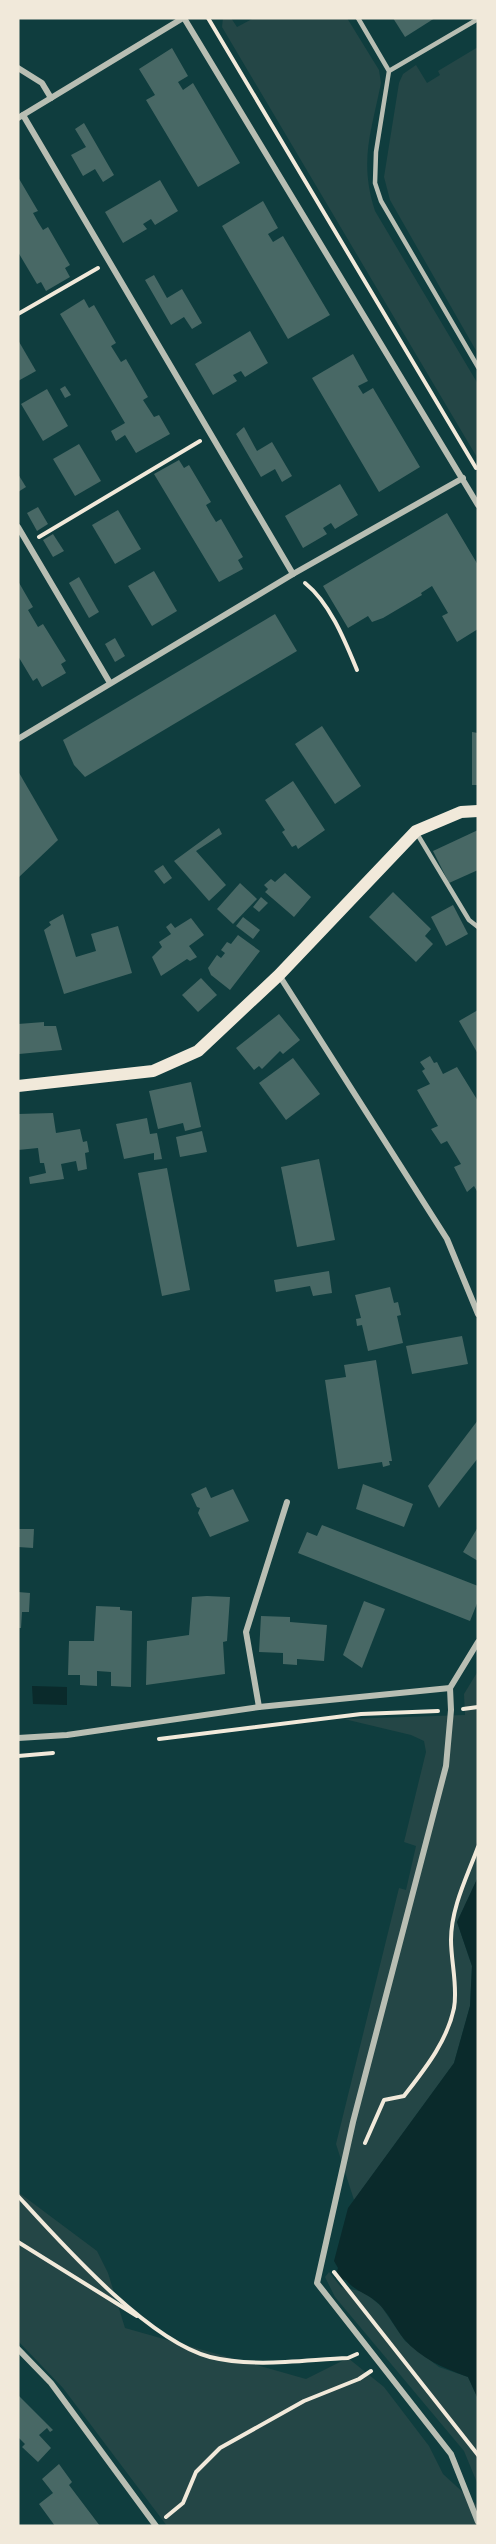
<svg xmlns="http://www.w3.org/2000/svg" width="496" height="2544" viewBox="0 0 496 2544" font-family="'DejaVu Sans',sans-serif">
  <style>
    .green { fill: #244646 }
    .water { fill: #0a2a2b }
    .building { fill: #486865 }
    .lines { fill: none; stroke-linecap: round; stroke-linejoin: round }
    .path { stroke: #f1e9da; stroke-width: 4 }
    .service { stroke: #b8beb3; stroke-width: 4.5 }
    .minor { stroke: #b8beb3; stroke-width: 6 }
    .secondary { stroke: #f1e9da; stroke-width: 12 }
  </style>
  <rect width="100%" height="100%" fill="#0f3d3e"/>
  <g class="green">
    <path d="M223 18H231L237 27 254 18H347L379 70 381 83C371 133 359 161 375 211L478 384V459L222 27Z"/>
    <path d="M478 47V354L390 200 384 177 399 83 403 74 416 65 427 83 440 75 438 71Z"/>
    <path d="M478 1671V1877L457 1922 472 1966 470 2006 454 2063 354 2200 336 2144 399 1888 406 1890 416 1846 404 1842 426 1752 424 1741 411 1735 344 1719 465 1715 464 1694Z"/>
    <path d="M18 2192 97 2251 108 2273 125 2328 306 2379 348 2358 384 2387 429 2446 443 2474 478 2506V2526H167L63 2388 18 2341Z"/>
    <path d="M329 2272 341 2287 364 2292 381 2306 405 2341 439 2367 468 2377 478 2399V2485L464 2451 335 2297 325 2277Z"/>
  </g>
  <g class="water">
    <path d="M32 1686 67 1687V1705L33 1704Z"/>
    <path d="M478 1877V2399L468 2377C445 2369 420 2358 404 2339 395 2328 389 2314 379 2304 369 2294 354 2291 346 2280L335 2278 338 2268 334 2261 348 2208 454 2063 470 2006 472 1966 457 1922Z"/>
  </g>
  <g class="building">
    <path d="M393 18H435L405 37Z"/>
    <path d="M172 48 188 76 178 82 183 90 193 83 240 163 198 187 146 100 155 95 139 69Z"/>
    <path d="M84 123 114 175 103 182 95 169 83 176 71 155 86 147 75 129Z"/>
    <path d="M18 177 38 211 33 213 38 222 43 230 48 227 70 265 65 268 70 277 46 291 41 282 37 284 18 252Z"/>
    <path d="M160 180 178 211 155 225 151 219 143 224 147 229 123 243 105 212Z"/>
    <path d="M263 201 278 228 268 234 273 242 283 236 330 315 288 339 222 226Z"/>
    <path d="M154 275 167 298 182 289 202 323 192 329 184 317 171 325 145 280Z"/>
    <path d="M84 299 89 308 94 305 116 343 111 346 121 362 126 359 148 397 143 400 154 417 159 415 170 434 136 453 125 435 116 441 111 431 125 423 60 314Z"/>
    <path d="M250 331 268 363 245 377 241 371 233 375 237 381 213 395 195 364Z"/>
    <path d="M18 340 36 371 18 381Z"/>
    <path d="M353 354 368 381 358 386 363 394 373 388 420 467 379 492 312 378Z"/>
    <path d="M65 386 71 395 65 398 60 389Z"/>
    <path d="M47 389 68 426 43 441 21 404Z"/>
    <path d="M244 427 257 451 272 442 292 476 282 482 275 469 261 477 236 434Z"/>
    <path d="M79 444 101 481 75 496 53 459Z"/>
    <path d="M179 460 184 468 189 465 211 502 206 505 211 514 216 522 221 519 243 557 238 560 243 569 219 582 154 474Z"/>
    <path d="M18 474 26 487 18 492Z"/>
    <path d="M340 484 358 515 335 529 331 523 323 528 327 534 303 548 285 516Z"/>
    <path d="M38 507 48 524 37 531 27 513Z"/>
    <path d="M118 510 141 549 115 564 92 525Z"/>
    <path d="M447 513 478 565V629L457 642 442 616 448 613 432 586 421 593 422 595 383 618 372 622 368 616 348 628 323 586Z"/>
    <path d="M53 534 64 551 53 557 43 540Z"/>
    <path d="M154 571 177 611 152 626 128 586Z"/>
    <path d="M79 577 99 612 89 618 69 583Z"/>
    <path d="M18 581 33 607 28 610 38 627 43 624 66 661 61 664 66 673 42 687 37 678 33 681 18 656Z"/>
    <path d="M275 614 297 651 85 777 74 765 63 740Z"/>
    <path d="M115 638 125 656 115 662 105 644Z"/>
    <path d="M322 726 361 786 335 804 295 744Z"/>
    <path d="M472 732 478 733V785H472Z"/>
    <path d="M18 771 58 840 18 878Z"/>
    <path d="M293 781 325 830 298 849 296 845 292 847 282 832 285 830 265 800Z"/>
    <path d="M219 828 222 834 196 851 226 885 209 901 174 861Z"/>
    <path d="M478 830V870L449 883 433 851Z"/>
    <path d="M163 865 172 878 164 884 154 871Z"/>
    <path d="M285 873 311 897 294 917 265 892 268 889 264 885 271 879 275 882Z"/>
    <path d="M240 883 257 899 233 924 217 909Z"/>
    <path d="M393 892 431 929 425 936 433 944 416 962 369 917Z"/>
    <path d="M261 897 268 903 259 912 253 907Z"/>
    <path d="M453 905 468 934 446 946 431 917Z"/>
    <path d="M63 914 76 957 96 951 91 934 118 926 132 973 64 994 44 930 51 925 49 922Z"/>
    <path d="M243 917 260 930 253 939 236 926Z"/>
    <path d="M191 918 204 935 189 946 197 957 190 961 187 959 161 976 152 957 162 947 159 942 171 934 166 927 171 923 175 928Z"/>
    <path d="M238 935 260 951 230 990 211 975 208 968 217 955 221 958 225 953 221 950 227 942 231 944Z"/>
    <path d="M201 978 217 995 198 1012 182 995Z"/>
    <path d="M478 1010V1054L459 1021Z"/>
    <path d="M279 1014 300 1040 283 1054 280 1051 262 1069 259 1066 254 1070 236 1048Z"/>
    <path d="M44 1022V1026H56L62 1050 19 1054 18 1024Z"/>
    <path d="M430 1056 434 1063 437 1062 443 1074 457 1067 478 1101V1193L474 1186 467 1192 454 1167 461 1164 447 1141 441 1144 431 1129 438 1126 417 1090 430 1084 422 1071 425 1069 420 1062Z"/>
    <path d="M293 1058 320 1094 286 1120 259 1083Z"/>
    <path d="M191 1082 201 1127 185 1131 183 1123 158 1129 149 1091Z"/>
    <path d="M53 1113 56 1133 80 1129 83 1142 87 1141 89 1152 85 1153 87 1169 78 1171 76 1161 61 1164 64 1179 30 1184 29 1177 46 1173 44 1163H40L38 1148 18 1150V1114Z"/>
    <path d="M147 1118 150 1134 157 1133 162 1159 154 1160V1153L124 1159 116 1124Z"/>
    <path d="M202 1131 207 1152 180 1157 176 1137Z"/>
    <path d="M319 1159 335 1240 297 1247 281 1167Z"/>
    <path d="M167 1168 190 1290 162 1296 138 1173Z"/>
    <path d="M329 1271 332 1293 313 1296 310 1286 276 1292 274 1280Z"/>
    <path d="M390 1287 394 1303 398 1302 401 1315 397 1316 403 1343 368 1351 362 1325 357 1326 356 1319 361 1318 355 1295Z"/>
    <path d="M462 1336 468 1364 412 1374 406 1346Z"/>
    <path d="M376 1360 392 1461H389L390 1465 383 1467 382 1462 338 1469 325 1380 346 1377 344 1365Z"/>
    <path d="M478 1420V1458L439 1508 428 1486Z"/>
    <path d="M363 1484 413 1504 404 1527 356 1509Z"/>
    <path d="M206 1487 211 1498 233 1489 249 1521 210 1537 198 1513 200 1508 197 1507 191 1494Z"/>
    <path d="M322 1525 478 1586V1601L470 1621 298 1553 307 1532 317 1536Z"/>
    <path d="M478 1527V1561L463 1552Z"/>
    <path d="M18 1529H34L33 1548 18 1547Z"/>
    <path d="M18 1592 30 1593 29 1612H22L21 1628H18Z"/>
    <path d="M207 1596 230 1597 227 1641 223 1642 225 1674 146 1685 147 1641 189 1635 192 1597Z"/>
    <path d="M364 1601 385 1609 362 1668 343 1655Z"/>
    <path d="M96 1606 120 1607V1610L132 1611 131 1687 111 1686V1672L97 1671V1686L80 1685V1675H68L69 1641H94Z"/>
    <path d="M261 1616 290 1617V1622L327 1625 324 1661 297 1659V1665L283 1664V1653L259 1652Z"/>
    <path d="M18 2395 53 2430 50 2432 47 2428 39 2435 51 2448 38 2462 22 2447 25 2444 18 2437Z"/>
    <path d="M59 2464 72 2482 69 2485 100 2526H55L39 2504 53 2493 42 2479Z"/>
  </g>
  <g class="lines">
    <g class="path">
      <path d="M208 18 476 468"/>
      <path d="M18 314 98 268"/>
      <path d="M39 537 200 441"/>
      <path d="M305 583C330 603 345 641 357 670"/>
      <path d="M463 1709 478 1707"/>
      <path d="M159 1739 361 1714 438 1711"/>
      <path d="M18 1756 53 1753"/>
      <path d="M365 2143 384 2100 404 2096C424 2070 447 2042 454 2008 458 1987 451 1962 451 1940 451 1908 467 1877 478 1847"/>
      <path d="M18 2196C62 2244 148 2341 210 2357 255 2368 303 2360 348 2358L357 2354"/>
      <path d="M18 2242 137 2316"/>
      <path d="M334 2272 478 2455"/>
      <path d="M166 2517 183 2503 196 2472 220 2448 304 2401 359 2379 371 2371"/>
    </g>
    <g class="service">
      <path d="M358 18 389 71 376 152 375 183 381 201 478 367"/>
      <path d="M389 71 478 19"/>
      <path d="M416 832 469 920 478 927"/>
    </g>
    <g class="minor">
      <path d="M184 18 478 505"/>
      <path d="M18 68 42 83 51 98"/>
      <path d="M23 115 293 574"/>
      <path d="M18 118 183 18"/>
      <path d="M18 527 110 683"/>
      <path d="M18 739 293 574 463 478"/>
      <path d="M279 975 447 1239 478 1314"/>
      <path d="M478 1642 450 1688 451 1710 446 1766 353 2122 317 2283 451 2454 478 2522"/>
      <path d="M259 1707 246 1632 287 1502"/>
      <path d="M18 1738 67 1735 259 1707 450 1688"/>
      <path d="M18 2349 51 2383 156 2526"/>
    </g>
    <path class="secondary" d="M18 1086 153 1071 198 1051 279 975 416 831 461 812 478 811"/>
  </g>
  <rect width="496" height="2544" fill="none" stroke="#f1e9da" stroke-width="39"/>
</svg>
